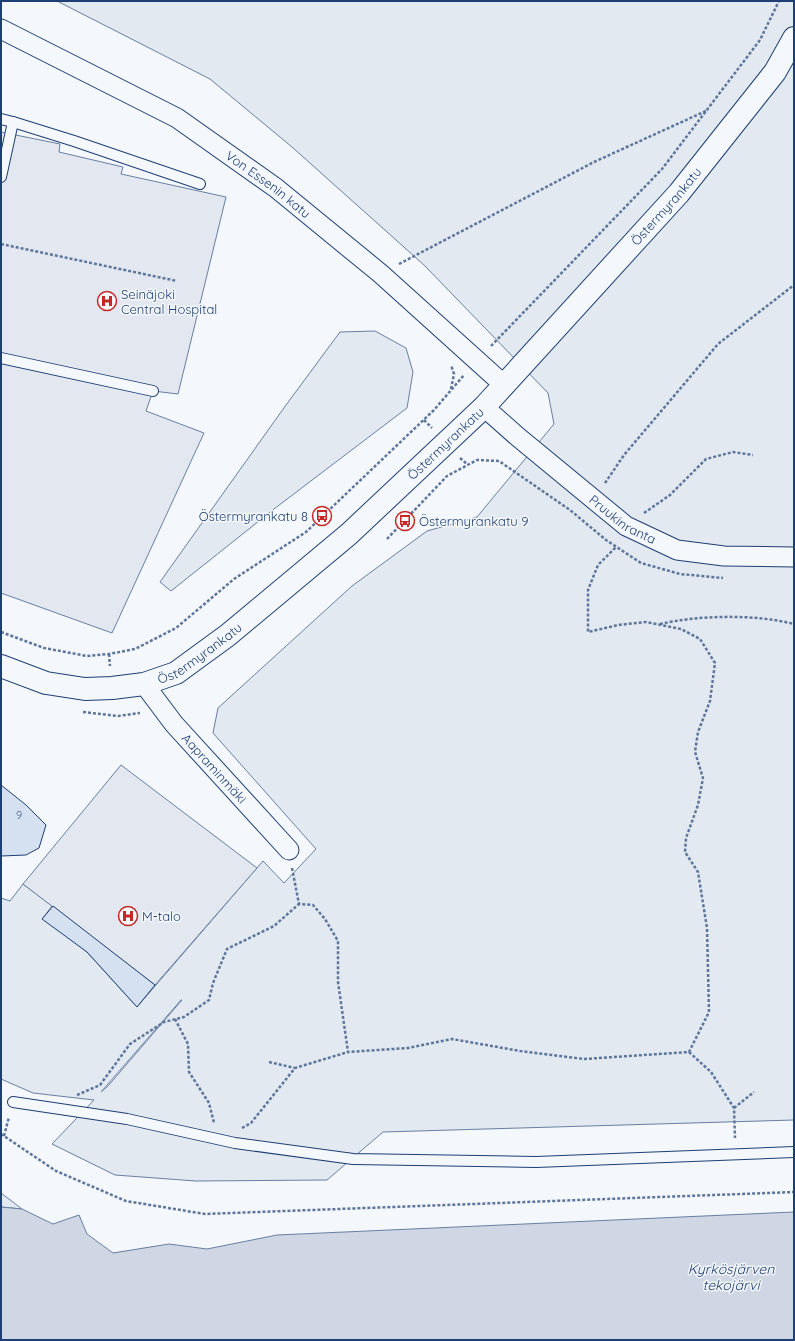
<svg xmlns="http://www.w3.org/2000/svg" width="795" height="1341" viewBox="0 0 795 1341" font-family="Quicksand,sans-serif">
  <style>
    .green { fill: #e3e9f0; stroke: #687fa3; fill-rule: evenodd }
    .parking { fill: #e3e8f0; stroke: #687fa3 }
    .water { fill: #cfd7e4; stroke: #687fa3 }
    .building { fill: #d5e0f0; stroke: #1d3f73 }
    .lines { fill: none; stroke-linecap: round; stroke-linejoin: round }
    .service-casing { stroke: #1d3f73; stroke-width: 12 }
    .minor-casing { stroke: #1d3f73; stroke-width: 21 }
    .tertiary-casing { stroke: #1d3f73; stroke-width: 24 }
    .path { stroke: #5e769c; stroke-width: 2.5; stroke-dasharray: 3 2; stroke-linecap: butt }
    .service { stroke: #f4f7fb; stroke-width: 10 }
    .minor { stroke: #f4f7fb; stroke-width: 19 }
    .tertiary { stroke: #f4f7fb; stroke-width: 22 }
    .labels { text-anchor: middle; stroke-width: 3; stroke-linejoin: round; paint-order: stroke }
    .number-label { font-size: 11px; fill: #4b6792 }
    .street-label { font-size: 13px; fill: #1d3f73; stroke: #f4f7fb }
    .poi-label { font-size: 13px; fill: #1d3f73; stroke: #f4f7fb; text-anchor: start }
    .water-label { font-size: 14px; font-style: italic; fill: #1d3f73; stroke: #f4f7fb }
  </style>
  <rect width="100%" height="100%" fill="#f4f7fb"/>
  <g class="green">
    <path d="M57 1H794V1120L383 1132 327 1180 196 1181 115 1175 52 1144 94 1100 33 1093 1 1079V898L10 901 23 884 52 906 43 918 87 952 137 1007 263 861 284 883 316 849 213 733 218 708 352 586 427 531 477 517 554 424 548 393 424 265 292 147 210 79ZM182 1000 108 1086 101 1092 181 1000Z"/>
    <path d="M375 331 406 348 413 372 407 408 274 509 171 591 160 582 286 405 340 332Z"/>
    <path d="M1 1193 22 1209 1 1207Z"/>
  </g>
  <g class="parking">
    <path d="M1 132 60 144 59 152 123 167 121 174 226 197 178 394 153 391 146 411 204 433 112 633 1 593Z"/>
    <path d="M121 765 257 868 155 985 23 884Z"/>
  </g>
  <path class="water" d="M1 1207 22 1209 53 1224 79 1215 87 1234 113 1253 169 1244 207 1249 277 1235 794 1212V1340H1Z"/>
  <g class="building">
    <path d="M1 785 26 805 46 825 39 848 26 855 1 856Z"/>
    <path d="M53 906 155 985 137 1007 87 952 42 919Z"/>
  </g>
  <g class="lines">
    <defs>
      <g id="service">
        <path d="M1 119 13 122 1 177"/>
        <path d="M13 122 74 141 200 184"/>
        <path d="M1 358 153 391"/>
        <path d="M13 1102 127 1119 235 1143 353 1159 536 1162 794 1152"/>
      </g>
      <g id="minor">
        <path id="s1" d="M1 29 177 118 276 188 381 274 504 385"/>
        <path id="s2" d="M484 407 518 437 626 526 677 550 724 556 794 557"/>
        <path id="s3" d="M144 684 174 724 289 850"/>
      </g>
      <g id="tertiary">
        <path id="s4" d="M1 666 46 683 85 689 112 688 144 684 176 673 228 635 349 534 484 407 679 193 775 72 794 38"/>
      </g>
    </defs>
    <use href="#service" class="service-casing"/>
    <use href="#minor" class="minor-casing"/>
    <use href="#tertiary" class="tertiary-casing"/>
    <g class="path">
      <path d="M1 244 177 281"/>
      <path d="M399 264 594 162 708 110"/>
      <path d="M491 346 662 169 760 40 779 1"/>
      <path d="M451 389 454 374 451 365"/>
      <path d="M424 420 432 428"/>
      <path d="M460 458 467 464"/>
      <path d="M605 483 624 455 718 344 794 285"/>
      <path d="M644 513 670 495 706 459 733 452 753 455"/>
      <path d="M387 539 447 476 477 460 499 461 570 510 606 540 641 563 680 574 723 578"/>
      <path d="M660 624C699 615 755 614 794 624"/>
      <path d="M1 632 44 648 87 656 109 654 135 649 176 628 234 579 306 532 434 410 464 375"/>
      <path d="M109 654 110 666"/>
      <path d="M83 712 118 716 140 713"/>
      <path d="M292 868 299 904 313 905 325 919 338 941V982L348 1052 408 1048 452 1039 520 1051 584 1059 689 1052 709 1012 707 928 698 872 685 852 686 838 698 805 703 778 695 752 698 732 710 701 715 663 700 639 681 629 646 622 618 625 588 632V590L598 565 616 547"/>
      <path d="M175 1019 188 1044 189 1072 209 1103 214 1123"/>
      <path d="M689 1052 711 1072 734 1108 735 1138"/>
      <path d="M269 1062 295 1068"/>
      <path d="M77 1095 100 1085 130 1044 164 1022 184 1017 209 1000 213 983 227 949 274 926 299 904"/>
      <path d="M734 1108 754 1092"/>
      <path d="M242 1128 251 1123 295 1068 348 1052"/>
      <path d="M1 1134 56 1171 126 1201 205 1214 794 1192"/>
      <path d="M4 1136 9 1117"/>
    </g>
    <use href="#service" class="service"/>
    <use href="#minor" class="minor"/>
    <use href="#tertiary" class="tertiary"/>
  </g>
  <defs>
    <symbol id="hospital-ring" viewBox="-11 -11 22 22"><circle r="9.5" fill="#f4f7fb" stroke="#c62828" stroke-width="1.5"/><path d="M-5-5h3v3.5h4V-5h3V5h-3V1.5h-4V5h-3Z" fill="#c62828"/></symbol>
    <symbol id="bus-ring" viewBox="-11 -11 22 22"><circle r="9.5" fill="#f4f7fb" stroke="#c62828" stroke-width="1.5"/><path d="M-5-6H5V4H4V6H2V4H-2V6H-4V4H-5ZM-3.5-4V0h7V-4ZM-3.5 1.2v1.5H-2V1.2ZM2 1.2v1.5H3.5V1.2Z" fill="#c62828"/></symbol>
  </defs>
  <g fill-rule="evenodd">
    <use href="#hospital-ring" x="96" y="290" width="22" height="22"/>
    <use href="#bus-ring" x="311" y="505" width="22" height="22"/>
    <use href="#bus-ring" x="394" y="510" width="22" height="22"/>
    <use href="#hospital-ring" x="117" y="905" width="22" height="22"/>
  </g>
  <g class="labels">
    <g class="number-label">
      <text x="19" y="819">9</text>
    </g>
    <g class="street-label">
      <text dy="5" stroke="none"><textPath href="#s1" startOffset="310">Von Essenin katu</textPath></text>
      <text dy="5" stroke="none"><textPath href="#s4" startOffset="859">Östermyrankatu</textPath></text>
      <text dy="5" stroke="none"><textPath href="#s4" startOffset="535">Östermyrankatu</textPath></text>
      <text dy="5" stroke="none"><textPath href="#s2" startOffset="179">Pruukinranta</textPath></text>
      <text dy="5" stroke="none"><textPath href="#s4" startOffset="211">Östermyrankatu</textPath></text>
      <text dy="5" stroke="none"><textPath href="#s3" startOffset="110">Aapraminmäki</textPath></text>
    </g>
    <g class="poi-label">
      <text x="121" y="299">Seinäjoki<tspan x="121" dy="15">Central Hospital</tspan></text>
      <text x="308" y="521" text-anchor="end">Östermyrankatu 8</text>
      <text x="419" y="526">Östermyrankatu 9</text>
      <text x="142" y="921">M-talo</text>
    </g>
    <g class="water-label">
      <text x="731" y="1274">Kyrkösjärven<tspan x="731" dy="16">tekojärvi</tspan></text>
    </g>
  </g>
  <rect width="795" height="1341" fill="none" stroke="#1d3f73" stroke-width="4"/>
</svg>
